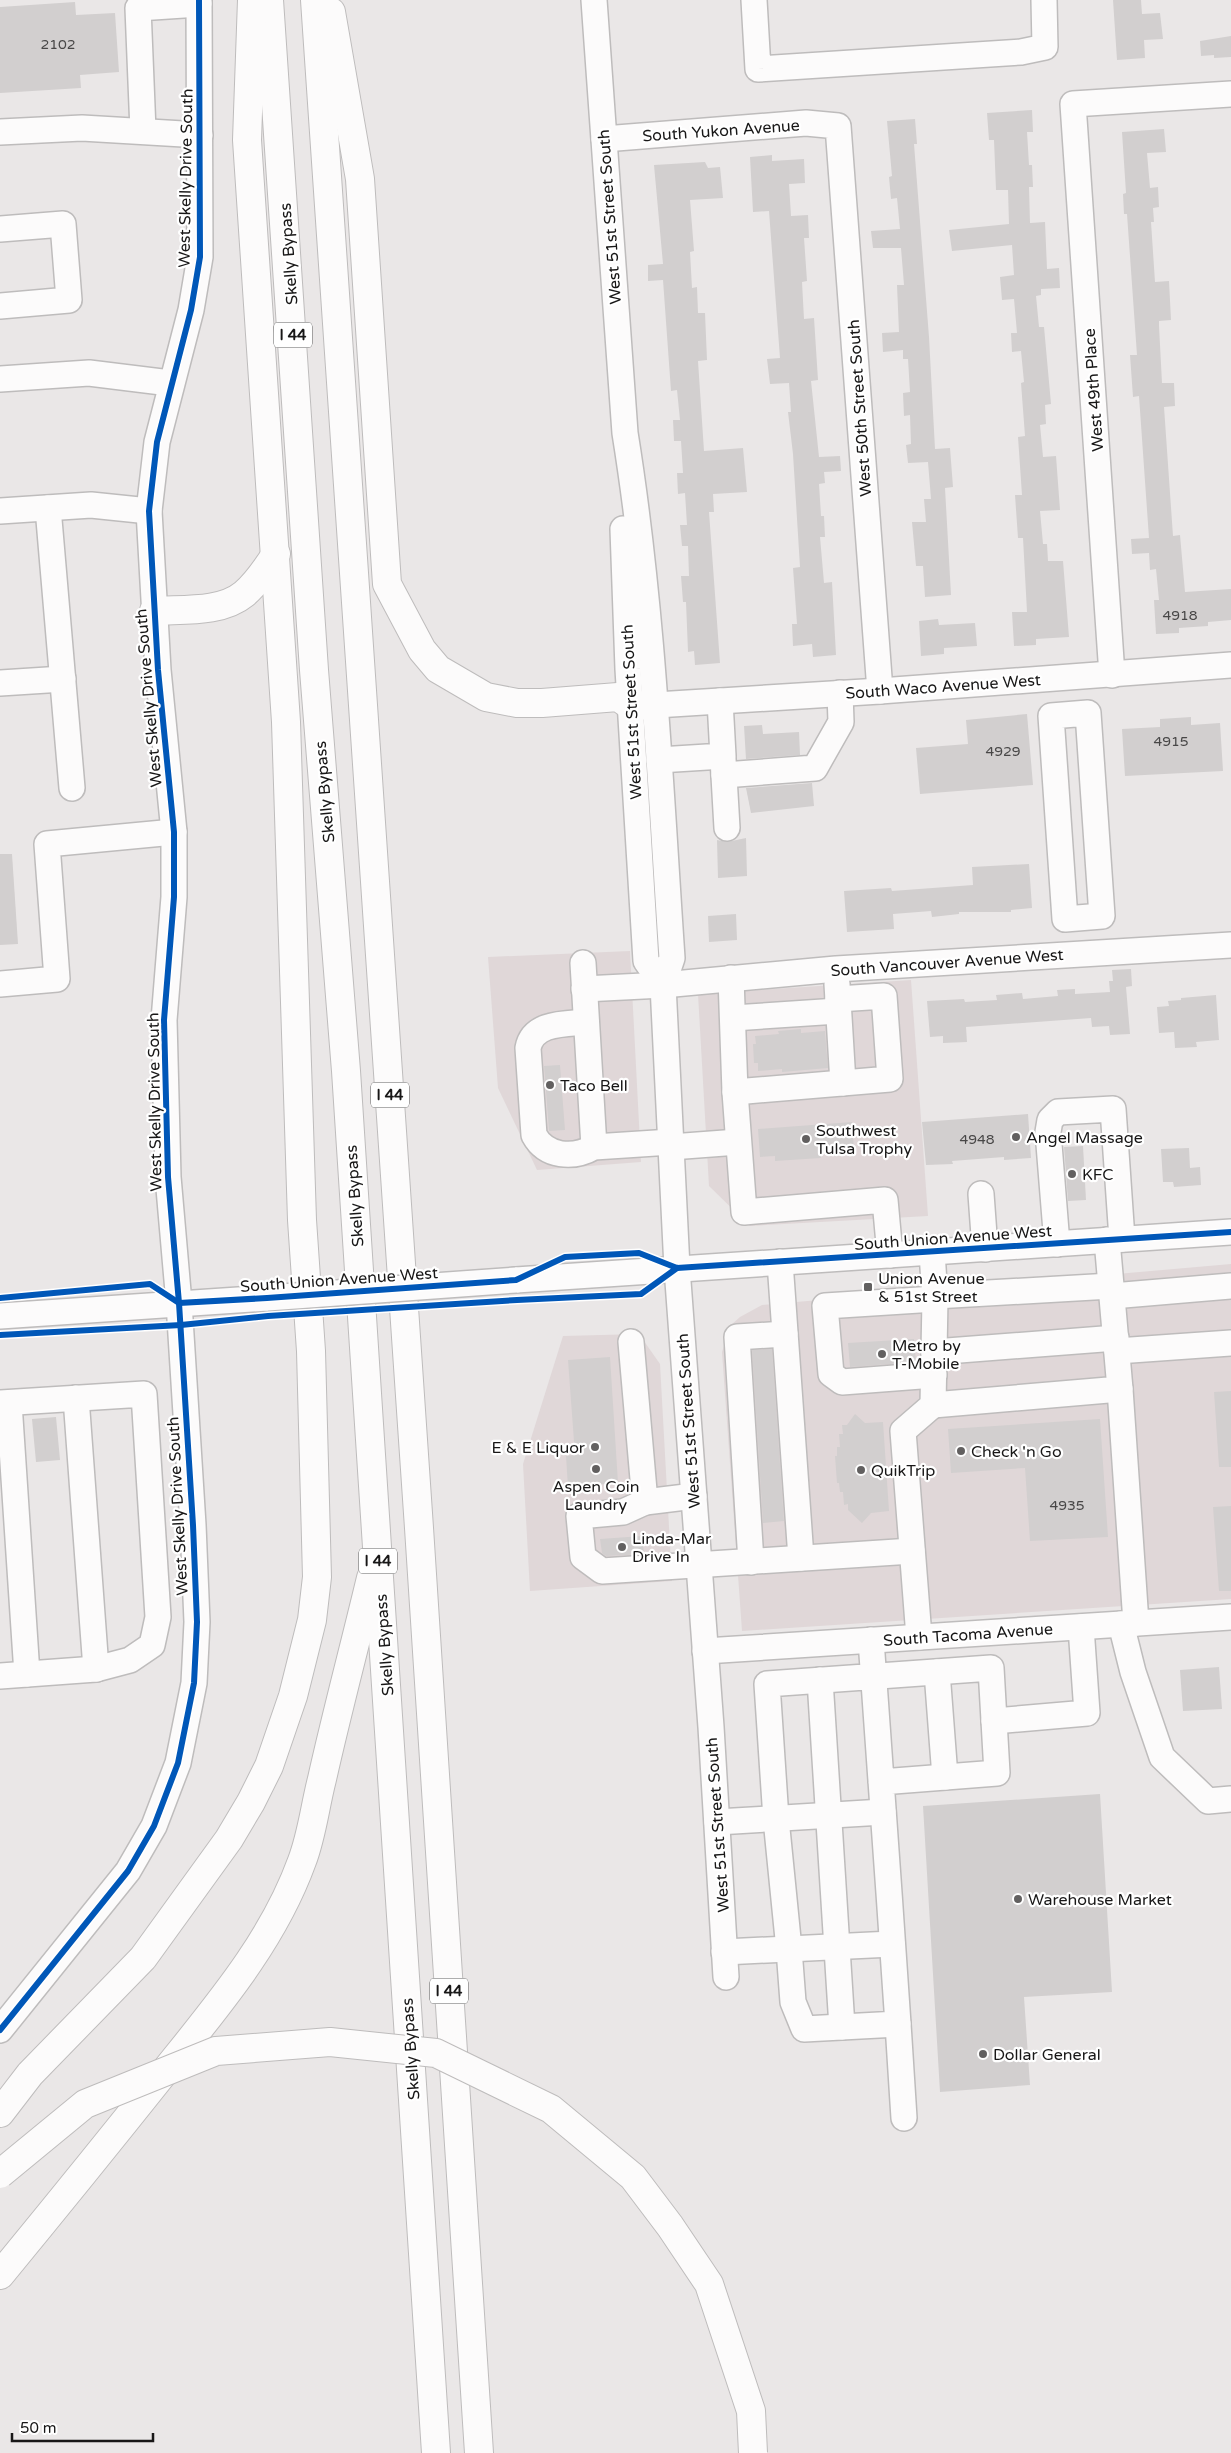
<svg xmlns="http://www.w3.org/2000/svg" width="1231" height="2453" viewBox="0 0 1231 2453" font-family="'Varela Round',sans-serif">
  <style>
    .built { fill: #e0d7d8 }
    .building { fill: #d2cfcf }
    .lines { fill: none; stroke-linecap: round; stroke-linejoin: round }
    .minor-casing { stroke: #bebcbc; stroke-width: 28 }
    .highway-casing { stroke: #bebcbc; stroke-width: 30 }
    .minor { stroke: #fcfbfb; stroke-width: 25 }
    .highway { stroke: #fcfbfb; stroke-width: 28 }
    .minor-bridge-casing { stroke: #bebcbc; stroke-width: 28; stroke-linecap: butt }
    .highway-bridge-casing { stroke: #bebcbc; stroke-width: 30; stroke-linecap: butt }
    .minor-bridge { stroke: #fcfbfb; stroke-width: 25 }
    .highway-bridge { stroke: #fcfbfb; stroke-width: 28 }
    .cycleway-casing { stroke: #fff; stroke-width: 9 }
    .cycleway { stroke: #0057b8; stroke-width: 6 }
    .poi-dot { fill: #626060; stroke: #fff; stroke-width: 2 }
    .labels { text-anchor: middle; stroke-width: 4.5; stroke-linejoin: round; paint-order: stroke }
    .number-label { font-size: 14px; fill: #484747 }
    .shield { fill: #fff; stroke: #5d5d5d; stroke-width: 1 }
    .shield-label { font-size: 15px; font-weight: bold; fill: #181717 }
    .street-label { font-size: 16px; fill: #181717; stroke: #fff }
    .poi-label { font-size: 16px; fill: #181717; stroke: #fff; text-anchor: start }
  </style>
  <rect width="100%" height="100%" fill="#eae7e7"/>
  <g class="built">
    <path d="M630 951 641 1162 537 1170 498 1088 488 957Z"/>
    <path d="M911 980 928 1216 750 1226 709 1186 698 994Z"/>
    <path d="M1231 1264V1599L742 1631 722 1352 731 1325 740 1317 762 1305Z"/>
    <path d="M639 1334 660 1364 672 1581 530 1591 523 1464 563 1336Z"/>
  </g>
  <g class="building">
    <path d="M1113 0H1141L1142 14 1160 13 1163 39 1144 40 1145 58 1117 60Z"/>
    <path d="M75 2 76 15 115 13 119 72 80 75 81 88 0 93V7Z"/>
    <path d="M1231 36V57L1214 58V55L1201 56 1200 41Z"/>
    <path d="M1032 110 1033 132H1027L1029 165H1032L1033 187H1029L1030 223 1045 222 1047 269 1059 268 1060 288 1041 289V295L1036 296 1039 327H1044L1051 404 1045 405 1046 424 1040 425 1043 457 1056 456 1060 510 1040 511 1043 544H1047L1048 561H1063L1069 637 1036 639V645L1014 646 1012 612H1027L1023 538H1018L1015 495H1022L1018 437 1025 436 1021 383 1024 382 1021 351 1012 352 1011 333H1017L1014 299 1002 300 1000 277 1014 275 1012 245 952 251 949 230 1009 224 1008 190H996L994 140H989L987 113Z"/>
    <path d="M915 119 917 144H914L929 337 935 449 950 448 953 487 945 488 951 595 925 597 923 566H916L912 522H926L924 499H931L928 462 908 463 906 445 911 444 910 415 904 416 903 393 910 392 908 359H903V350L883 352 882 333 899 332 897 285H904L901 248H873L871 231 900 229 897 198 891 199 889 177 892 176 887 121Z"/>
    <path d="M1164 129 1166 152 1147 153 1150 188 1158 187 1159 207 1153 208 1154 222H1151L1155 282 1169 281 1171 320 1159 321V326L1162 383H1174L1175 406 1164 407 1173 536 1180 535 1185 592 1231 589V620L1208 622V626L1179 628V633L1156 634 1154 600H1159L1156 569 1150 570 1149 553 1132 554 1131 539 1149 538 1139 396 1133 397 1130 355H1137L1127 214H1124L1123 194 1126 193 1122 132Z"/>
    <path d="M772 155V161L804 159 805 183 789 184 791 216 808 215 809 238H804L807 281 802 282 804 319 814 318 818 380 811 381 819 457 840 456 841 471 824 472 825 483 819 484 821 516H824L825 537H820L824 583 832 582 836 655 813 657 812 644 793 646 792 624H797L793 568 800 567 793 454 788 412H791L789 383 770 384 767 359 780 358 769 211 753 212 750 157Z"/>
    <path d="M705 162 708 168 720 167 723 198 690 200 694 251 690 252 692 288 697 287 698 313H705L707 360 698 361 704 451 743 448 747 492 713 494 714 512H709L720 663 695 665 694 651 688 652 686 602H683L681 576H689L688 546H682L680 525H687L685 493 678 494 677 473H683L681 441H674L673 420H680L677 390 671 391 663 280 648 281V265L663 264 654 165Z"/>
    <path d="M938 619 939 625 975 623 977 646 944 648V654L921 656 919 621Z"/>
    <path d="M1027 714 1033 785 920 794 916 748 968 744 966 720Z"/>
    <path d="M1191 717V725L1220 723 1223 771 1125 776 1122 729 1160 727V719Z"/>
    <path d="M762 725 763 734 799 732 800 755 746 759 744 726Z"/>
    <path d="M812 783 814 806 751 813 746 788Z"/>
    <path d="M746 838 747 876 718 878 717 840 727 842Z"/>
    <path d="M0 854H12L18 944 0 945Z"/>
    <path d="M1029 864 1032 908 1011 910V912H959V914L932 917 931 911 893 914 894 929 847 932 844 891 891 888 892 891 973 885 972 867Z"/>
    <path d="M736 914 737 940 709 942 708 916Z"/>
    <path d="M1131 969 1132 986 1126 987 1130 1034 1110 1035 1109 1026 1092 1027 1091 1018 966 1027 967 1042 943 1043V1036L930 1037 927 1001 964 999 965 1002 997 1000 996 995 1022 993 1023 999 1058 996 1057 990 1075 989V994L1110 992 1109 981H1113L1112 970Z"/>
    <path d="M1216 995 1219 1040 1196 1042 1197 1047 1175 1048 1174 1032 1159 1033 1157 1007 1169 1006 1168 1001 1181 1000V998Z"/>
    <path d="M801 1029V1033L825 1031 828 1068 782 1072V1069L758 1071V1063H754L753 1044H756L755 1036 779 1034 778 1031Z"/>
    <path d="M560 1065 565 1130 549 1131 544 1066Z"/>
    <path d="M1028 1114 1031 1158 1004 1160V1157L952 1161 953 1164 926 1165 922 1122Z"/>
    <path d="M852 1122 854 1150 820 1152 821 1158 775 1161V1156L760 1157 758 1129Z"/>
    <path d="M1083 1146 1086 1200 1068 1201 1064 1147Z"/>
    <path d="M1189 1148 1190 1168 1200 1167 1201 1185 1174 1187 1173 1182H1163L1161 1149Z"/>
    <path d="M914 1339 916 1362 850 1367 848 1343Z"/>
    <path d="M772 1349 784 1521 763 1523 752 1350Z"/>
    <path d="M610 1357 618 1483 568 1487 566 1456 575 1455 568 1360Z"/>
    <path d="M1231 1391V1467H1219L1214 1392Z"/>
    <path d="M855 1414 865 1423 883 1422 889 1511 871 1513 862 1523 848 1510V1504L844 1505 843 1492H840L839 1483H837L835 1456H837V1447H840L839 1434H843L842 1425H847Z"/>
    <path d="M56 1417 60 1460 36 1462 32 1419Z"/>
    <path d="M1100 1419 1108 1537 1030 1541 1025 1468 951 1473 948 1429Z"/>
    <path d="M1231 1506V1591H1219L1213 1507Z"/>
    <path d="M642 1536 644 1554 606 1556 602 1553 600 1539Z"/>
    <path d="M1219 1667 1222 1709 1183 1711 1180 1670Z"/>
    <path d="M1100 1794 1112 1992 1024 1997 1030 2085 940 2092 923 1806Z"/>
  </g>
  <g class="lines">
    <defs>
      <g id="minor">
        <path d="M594 0 625 433C653 607 660 783 672 958L663 985 677 1268 711 1727 726 1977"/>
        <path d="M754 0 758 69 1021 52 1045 47 1044 0"/>
        <path d="M143 131 138 8 199 4"/>
        <path d="M0 132 82 128 200 135"/>
        <path d="M604 139 806 123 838 126 880 691"/>
        <path d="M0 229 63 224 69 300 0 306"/>
        <path d="M0 379 89 373 170 383"/>
        <path d="M48 508 72 788"/>
        <path d="M0 511 91 505 149 511"/>
        <path d="M623 529 628 669 646 961 663 985"/>
        <path d="M1112 675 1073 104 1231 94"/>
        <path d="M0 683 63 679"/>
        <path d="M656 705 880 691 1231 665"/>
        <path d="M1088 713 1102 916 1065 919 1051 716Z"/>
        <path d="M723 759 727 828"/>
        <path d="M659 760 723 756 720 701"/>
        <path d="M724 775 815 768 841 722 840 693"/>
        <path d="M583 963 594 1147"/>
        <path d="M731 978 735 1092 890 1079 884 996 838 999"/>
        <path d="M0 984 57 979 47 844 174 832"/>
        <path d="M837 984 843 1083"/>
        <path d="M584 989 663 985 836 969 1231 945"/>
        <path d="M733 1018 838 1011"/>
        <path d="M586 1022C565 1024 533 1022 528 1048L534 1135C546 1157 573 1159 594 1147L671 1142"/>
        <path d="M735 1092 744 1212 885 1200 890 1255"/>
        <path d="M671 1147 738 1142"/>
        <path d="M981 1194 985 1249"/>
        <path d="M1057 1244 1048 1132 1050 1120 1058 1112 1113 1109 1122 1239"/>
        <path d="M780 1262 801 1558"/>
        <path d="M516 1280 1231 1232"/>
        <path d="M935 1296 1111 1286"/>
        <path d="M1112 1296 1231 1286"/>
        <path d="M0 1316 267 1298"/>
        <path d="M631 1342 645 1502 694 1496"/>
        <path d="M1117 1351 1231 1343"/>
        <path d="M934 1352 1116 1338"/>
        <path d="M934 1375 842 1382 831 1374 825 1306 935 1299"/>
        <path d="M1120 1389 1136 1623"/>
        <path d="M76 1398 96 1669"/>
        <path d="M0 1403 144 1394 158 1617 152 1645 130 1660 96 1669 0 1676"/>
        <path d="M9 1403 27 1674"/>
        <path d="M933 1405 1120 1389 1107 1240"/>
        <path d="M645 1502 623 1512 579 1516 583 1557 602 1571 912 1551"/>
        <path d="M751 1562 737 1337 785 1334"/>
        <path d="M1121 1624 1133 1672 1162 1757 1208 1801 1231 1799"/>
        <path d="M919 1637 903 1431 933 1405 935 1299 932 1252"/>
        <path d="M871 1640C881 1768 889 1896 898 2024L804 2029 793 2002 789 1949 776 1819 767 1684C841 1679 916 1674 991 1668L997 1773 881 1782"/>
        <path d="M705 1651 1231 1617"/>
        <path d="M937 1672 945 1777"/>
        <path d="M820 1680 842 2027"/>
        <path d="M994 1721 1087 1713 1081 1627"/>
        <path d="M717 1822 883 1812"/>
        <path d="M724 1952 892 1944"/>
        <path d="M898 2024 904 2118"/>
        <path d="M0 2030 128 1871 154 1826 178 1763 194 1683 197 1622 193 1525 179 1303 168 1177 164 1020 174 897V832L158 670 149 511 157 442 191 310 200 257 199 0"/>
      </g>
      <g id="highway">
        <path d="M269 0 314 670 346 1071 436 2453"/>
        <path d="M315 0 419 1528 479 2453"/>
        <path d="M331 12 360 179 387 584 422 650 438 669 486 697 517 703H542L618 697 631 706 656 705"/>
        <path d="M154 611C183 609 221 613 244 594 257 583 267 568 276 554"/>
        <path d="M0 2113 30 2074 143 1958 229 1839 251 1802 269 1766 293 1696 312 1620 317 1577 311 1351 302 1220 286 722 247 140 252 0"/>
        <path d="M0 2275C56 2207 111 2139 166 2070 218 2005 273 1941 302 1861 312 1835 315 1806 322 1779 337 1712 355 1645 371 1578"/>
      </g>
    </defs>
    <use href="#minor" class="minor-casing"/>
    <use href="#highway" class="highway-casing"/>
    <use href="#minor" class="minor"/>
    <use href="#highway" class="highway"/>
    <defs>
      <path id="minor-bridge" d="M267 1298 516 1280"/>
      <path id="highway-bridge" d="M0 2174 85 2104 216 2051 330 2042 436 2053 551 2109 633 2177 670 2226 709 2284 751 2411 753 2453"/>
    </defs>
    <use href="#minor-bridge" class="minor-bridge-casing"/>
    <use href="#highway-bridge" class="highway-bridge-casing"/>
    <use href="#minor-bridge" class="minor-bridge"/>
    <use href="#highway-bridge" class="highway-bridge"/>
    <defs>
      <g id="cycleway">
        <path d="M0 1298 150 1284 179 1303 267 1298 516 1280 565 1257 639 1253 677 1268 1231 1232"/>
        <path d="M0 1335 181 1325 268 1316 517 1300 641 1294 677 1268"/>
        <path d="M0 2030 128 1871 154 1826 178 1763 194 1683 197 1622 193 1525 179 1303 168 1177 164 1020 174 897V832L158 670 149 511 157 442 191 310 200 257 199 0"/>
      </g>
    </defs>
    <use href="#cycleway" class="cycleway-casing"/>
    <use href="#cycleway" class="cycleway"/>
  </g>
  <g class="poi-dot">
    <circle cx="550" cy="1085" r="5"/>
    <circle cx="1016" cy="1137" r="5"/>
    <circle cx="806" cy="1139" r="5"/>
    <circle cx="1072" cy="1174" r="5"/>
    <rect x="863" y="1282" width="10" height="10" rx="2.5"/>
    <circle cx="882" cy="1354" r="5"/>
    <circle cx="595" cy="1447" r="5"/>
    <circle cx="961" cy="1451" r="5"/>
    <circle cx="596" cy="1469" r="5"/>
    <circle cx="861" cy="1470" r="5"/>
    <circle cx="622" cy="1547" r="5"/>
    <circle cx="1018" cy="1899" r="5"/>
    <circle cx="983" cy="2054" r="5"/>
  </g>
  <g class="labels">
    <g class="number-label">
      <text x="58" y="49">2102</text>
      <text x="1180" y="620">4918</text>
      <text x="1171" y="746">4915</text>
      <text x="1003" y="756">4929</text>
      <text x="977" y="1144">4948</text>
      <text x="1067" y="1510">4935</text>
    </g>
    <g class="shield">
      <rect x="274" y="322.5" width="38" height="25" rx="4"/>
      <rect x="371" y="1082.5" width="38" height="25" rx="4"/>
      <rect x="359" y="1548.5" width="38" height="25" rx="4"/>
      <rect x="430" y="1978.5" width="38" height="25" rx="4"/>
    </g>
    <g class="shield-label">
      <text x="293" y="340">I 44</text>
      <text x="390" y="1100">I 44</text>
      <text x="378" y="1566">I 44</text>
      <text x="449" y="1996">I 44</text>
    </g>
    <g class="street-label">
      <text transform="translate(721 130) rotate(-4)" y="6">South Yukon Avenue</text>
      <text transform="translate(185 178) rotate(-89)" y="6">West Skelly Drive South</text>
      <text transform="translate(609 217) rotate(-94)" y="6">West 51st Street South</text>
      <text transform="translate(288 254) rotate(-94)" y="6">Skelly Bypass</text>
      <text transform="translate(1093 390) rotate(-94)" y="6">West 49th Place</text>
      <text transform="translate(859 408) rotate(-94)" y="6">West 50th Street South</text>
      <text transform="translate(943 686) rotate(-4)" y="6">South Waco Avenue West</text>
      <text transform="translate(148 698) rotate(-95)" y="6">West Skelly Drive South</text>
      <text transform="translate(631 712) rotate(-93)" y="6">West 51st Street South</text>
      <text transform="translate(324 792) rotate(-95)" y="6">Skelly Bypass</text>
      <text transform="translate(947 962) rotate(-4)" y="6">South Vancouver Avenue West</text>
      <text transform="translate(154 1102) rotate(-91)" y="6">West Skelly Drive South</text>
      <text transform="translate(354 1196) rotate(-94)" y="6">Skelly Bypass</text>
      <text transform="translate(953 1237) rotate(-4)" y="6">South Union Avenue West</text>
      <text transform="translate(339 1279) rotate(-4)" y="6">South Union Avenue West</text>
      <text transform="translate(688 1421) rotate(-94)" y="6">West 51st Street South</text>
      <text transform="translate(177 1506) rotate(-93)" y="6">West Skelly Drive South</text>
      <text transform="translate(968 1634) rotate(-4)" y="6">South Tacoma Avenue</text>
      <text transform="translate(384 1645) rotate(-94)" y="6">Skelly Bypass</text>
      <text transform="translate(717 1825) rotate(-94)" y="6">West 51st Street South</text>
      <text transform="translate(410 2049) rotate(-94)" y="6">Skelly Bypass</text>
    </g>
    <g class="poi-label">
      <text x="560" y="1091">Taco Bell</text>
      <text x="816" y="1136">Southwest<tspan x="816" dy="18">Tulsa Trophy</tspan></text>
      <text x="1026" y="1143">Angel Massage</text>
      <text x="1082" y="1180">KFC</text>
      <text x="878" y="1284">Union Avenue<tspan x="878" dy="18">&amp; 51st Street</tspan></text>
      <text x="892" y="1351">Metro by<tspan x="892" dy="18">T-Mobile</tspan></text>
      <text x="585" y="1453" text-anchor="end">E &amp; E Liquor</text>
      <text x="971" y="1457">Check 'n Go</text>
      <text x="871" y="1476">QuikTrip</text>
      <text x="596" y="1492" text-anchor="middle">Aspen Coin<tspan x="596" dy="18">Laundry</tspan></text>
      <text x="632" y="1544">Linda-Mar<tspan x="632" dy="18">Drive In</tspan></text>
      <text x="1028" y="1905">Warehouse Market</text>
      <text x="993" y="2060">Dollar General</text>
    </g>
  </g>
  <path d="M12 2433v8h141v-8" fill="none" stroke="#181717" stroke-width="2.5"/>
  <text x="20" y="2433" font-size="15" fill="#181717" stroke="#ffffff" stroke-width="4" paint-order="stroke">50 m</text>
</svg>
